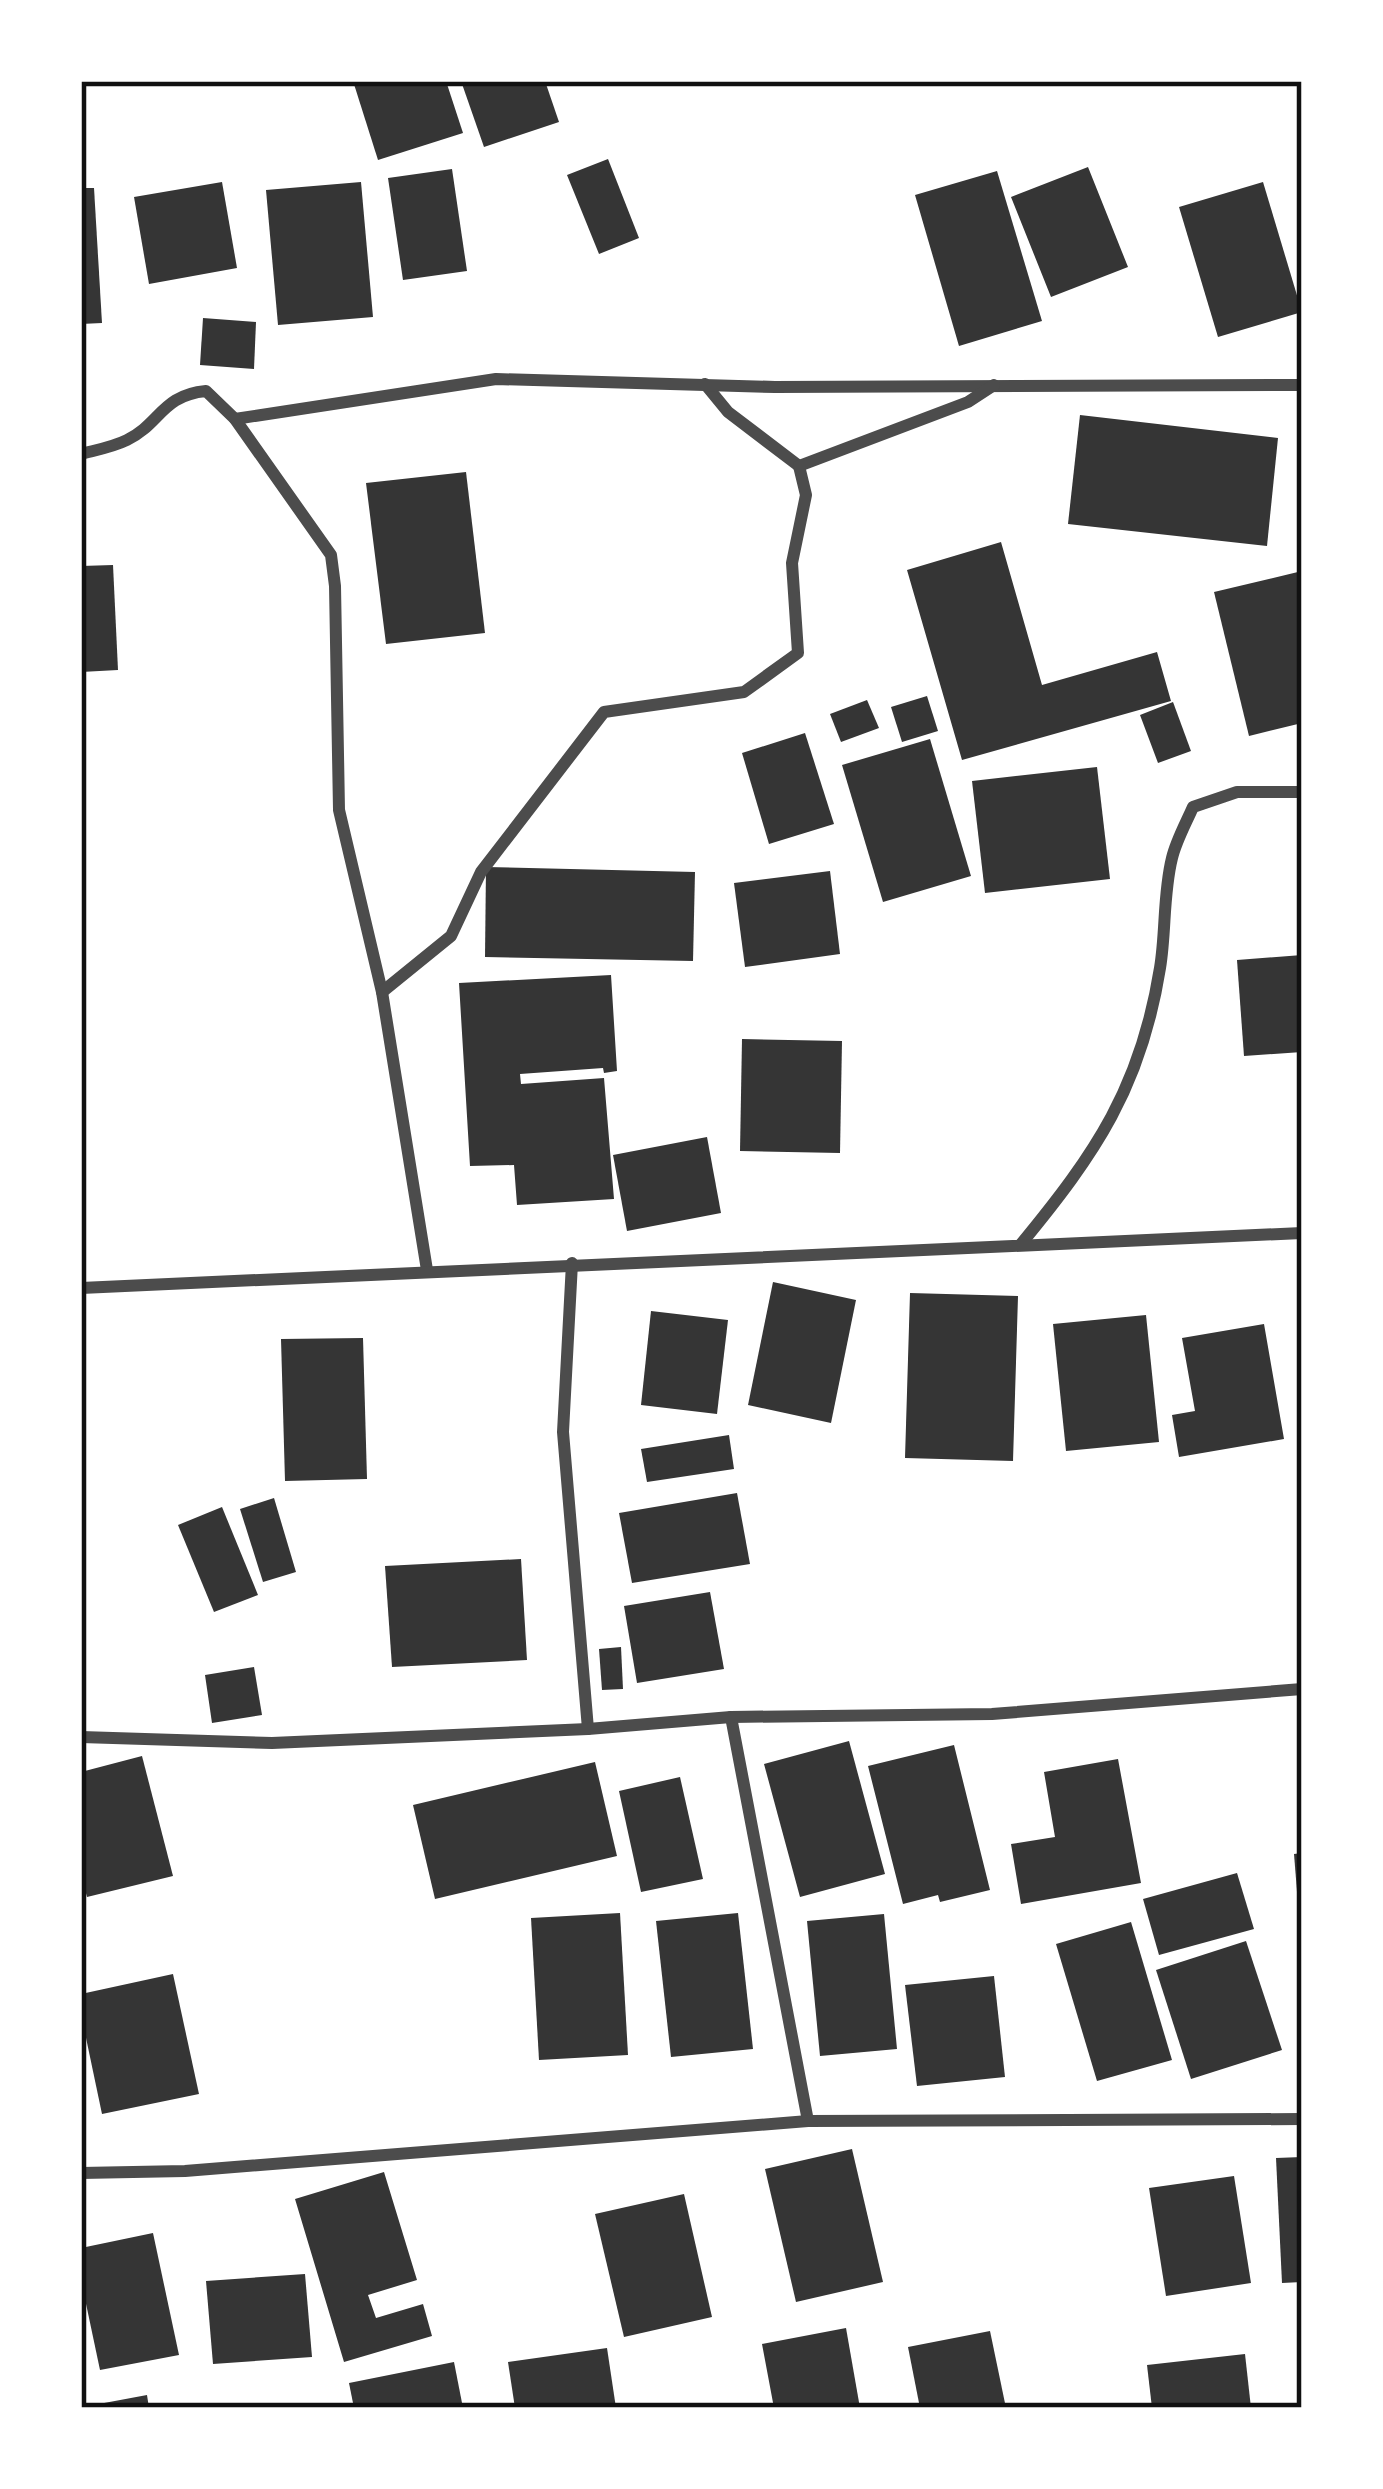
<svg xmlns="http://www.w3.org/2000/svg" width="1383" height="2489" viewBox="0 0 1383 2489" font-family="Quicksand,sans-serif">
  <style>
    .building { fill: #353535 }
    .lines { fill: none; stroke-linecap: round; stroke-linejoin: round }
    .minor { stroke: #4c4c4c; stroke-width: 12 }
    .neatline { fill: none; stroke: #111; stroke-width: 4.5 }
  </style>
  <rect width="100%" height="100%" fill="#fff"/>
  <g class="building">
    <path d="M353 81H446L463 133 378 160Z"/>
    <path d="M461 81H545L559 122 484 147Z"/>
    <path d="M608 159 639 238 599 254 567 175Z"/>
    <path d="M1088 167 1128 267 1051 297 1011 197Z"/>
    <path d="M452 169 467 271 403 280 388 178Z"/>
    <path d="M997 171 1042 321 959 346 915 195Z"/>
    <path d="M222 182 237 268 149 284 134 197Z"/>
    <path d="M361 182 373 317 278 325 266 190Z"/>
    <path d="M1263 182 1302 312 1218 337 1179 207Z"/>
    <path d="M81 188H94L102 323 81 324Z"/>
    <path d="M203 318 256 322 254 369 200 365Z"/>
    <path d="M1080 415 1278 438 1267 546 1068 524Z"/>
    <path d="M466 472 485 633 386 644 366 483Z"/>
    <path d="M1001 542 1042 685 1157 652 1171 701 962 760 907 570Z"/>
    <path d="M113 565 118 670 81 672V566Z"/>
    <path d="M1302 571V723L1249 736 1214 592Z"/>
    <path d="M927 696 938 731 902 742 891 707Z"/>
    <path d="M867 700 879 728 841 742 830 714Z"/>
    <path d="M1173 702 1191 751 1158 763 1140 715Z"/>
    <path d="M805 733 834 824 769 844 742 753Z"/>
    <path d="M930 739 971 876 883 902 842 765Z"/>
    <path d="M1097 767 1110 879 985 893 972 781Z"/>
    <path d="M486 867 695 872 693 961 485 957Z"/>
    <path d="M830 871 840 954 745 967 734 883Z"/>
    <path d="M1302 955V1052L1244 1056 1237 960Z"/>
    <path d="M611 975 617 1071 604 1073 603 1068 520 1074 521 1084 604 1078 614 1199 517 1205 514 1165 470 1166 459 983Z"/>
    <path d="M742 1039 842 1041 840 1153 740 1151Z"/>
    <path d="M707 1137 721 1213 627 1231 613 1155Z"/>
    <path d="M773 1282 856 1300 831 1423 748 1405Z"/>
    <path d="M910 1293 1018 1296 1013 1461 905 1458Z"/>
    <path d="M651 1311 728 1320 717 1414 641 1405Z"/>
    <path d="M1146 1315 1159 1442 1066 1451 1053 1324Z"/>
    <path d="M1264 1324 1284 1439 1179 1457 1172 1415 1195 1411 1182 1338Z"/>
    <path d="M363 1338 367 1479 285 1481 281 1339Z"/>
    <path d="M729 1435 734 1469 647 1482 641 1449Z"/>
    <path d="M737 1493 750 1564 632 1583 619 1513Z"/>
    <path d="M274 1498 296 1572 263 1582 240 1509Z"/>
    <path d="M222 1507 258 1595 214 1612 178 1525Z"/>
    <path d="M521 1559 527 1660 392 1667 385 1566Z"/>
    <path d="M710 1592 724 1669 637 1683 624 1606Z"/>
    <path d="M621 1647 623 1689 602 1690 599 1649Z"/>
    <path d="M254 1667 262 1715 212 1723 205 1675Z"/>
    <path d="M849 1741 885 1874 800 1897 764 1764Z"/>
    <path d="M954 1745 990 1890 940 1902 938 1895 903 1904 868 1766Z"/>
    <path d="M142 1756 173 1876 87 1897 81 1874V1772Z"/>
    <path d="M1118 1759 1141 1883 1021 1904 1011 1844 1055 1837 1044 1772Z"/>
    <path d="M595 1762 617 1856 435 1899 413 1805Z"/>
    <path d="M680 1777 703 1879 641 1892 619 1791Z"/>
    <path d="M1302 1853V1903L1298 1904 1294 1854Z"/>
    <path d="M1237 1873 1254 1929 1159 1955 1143 1899Z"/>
    <path d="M620 1913 628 2055 539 2060 531 1918Z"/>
    <path d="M738 1913 753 2049 671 2057 656 1921Z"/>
    <path d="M884 1914 897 2049 820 2056 807 1921Z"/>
    <path d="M1131 1922 1172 2060 1097 2081 1056 1944Z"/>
    <path d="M1246 1941 1282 2050 1191 2079 1156 1970Z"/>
    <path d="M173 1974 199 2094 102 2114 81 2014V1994Z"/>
    <path d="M994 1976 1005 2077 917 2086 905 1985Z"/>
    <path d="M852 2149 883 2282 796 2302 765 2169Z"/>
    <path d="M1302 2157V2282L1282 2283 1276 2158Z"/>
    <path d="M384 2172 417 2280 368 2295 376 2318 423 2304 432 2336 344 2362 295 2199Z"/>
    <path d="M1234 2176 1251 2283 1166 2296 1149 2188Z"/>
    <path d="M684 2194 712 2317 624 2337 595 2214Z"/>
    <path d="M153 2233 179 2355 100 2370 81 2280V2248Z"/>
    <path d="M305 2274 312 2357 213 2364 206 2281Z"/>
    <path d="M846 2328 860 2408H774L762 2344Z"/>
    <path d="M990 2331 1006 2408H920L908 2347Z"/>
    <path d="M607 2348 616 2408H515L508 2362Z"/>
    <path d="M1245 2354 1251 2408H1152L1147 2365Z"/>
    <path d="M454 2362 463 2408H354L349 2383Z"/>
    <path d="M147 2395 149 2408H88V2406Z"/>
  </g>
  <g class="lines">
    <g class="minor">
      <path d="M705 384 728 412 799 466"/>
      <path d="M235 419 496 379 775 387 1302 385"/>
      <path d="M81 454C96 450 113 447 127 440 160 424 162 395 206 391L235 419 331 555 335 586 339 810 382 992 427 1270"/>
      <path d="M382 992 451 936 481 872 604 712 744 692 798 653 792 563 806 495 799 466 968 402 994 385"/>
      <path d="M1021 1244C1096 1153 1141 1087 1160 968 1166 932 1163 894 1172 858 1176 841 1186 823 1193 807L1237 792H1302"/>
      <path d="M572 1263 563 1432 588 1729"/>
      <path d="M81 1288 1302 1233"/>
      <path d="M731 1717 808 2121"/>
      <path d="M81 1737 272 1743 588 1729 731 1717 992 1714 1302 1689"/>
      <path d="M81 2173 185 2171 808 2121 1302 2119"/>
    </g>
  </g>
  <rect width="1383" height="2489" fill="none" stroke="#ffffff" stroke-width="168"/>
  <rect x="84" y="84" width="1215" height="2321" class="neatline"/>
</svg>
